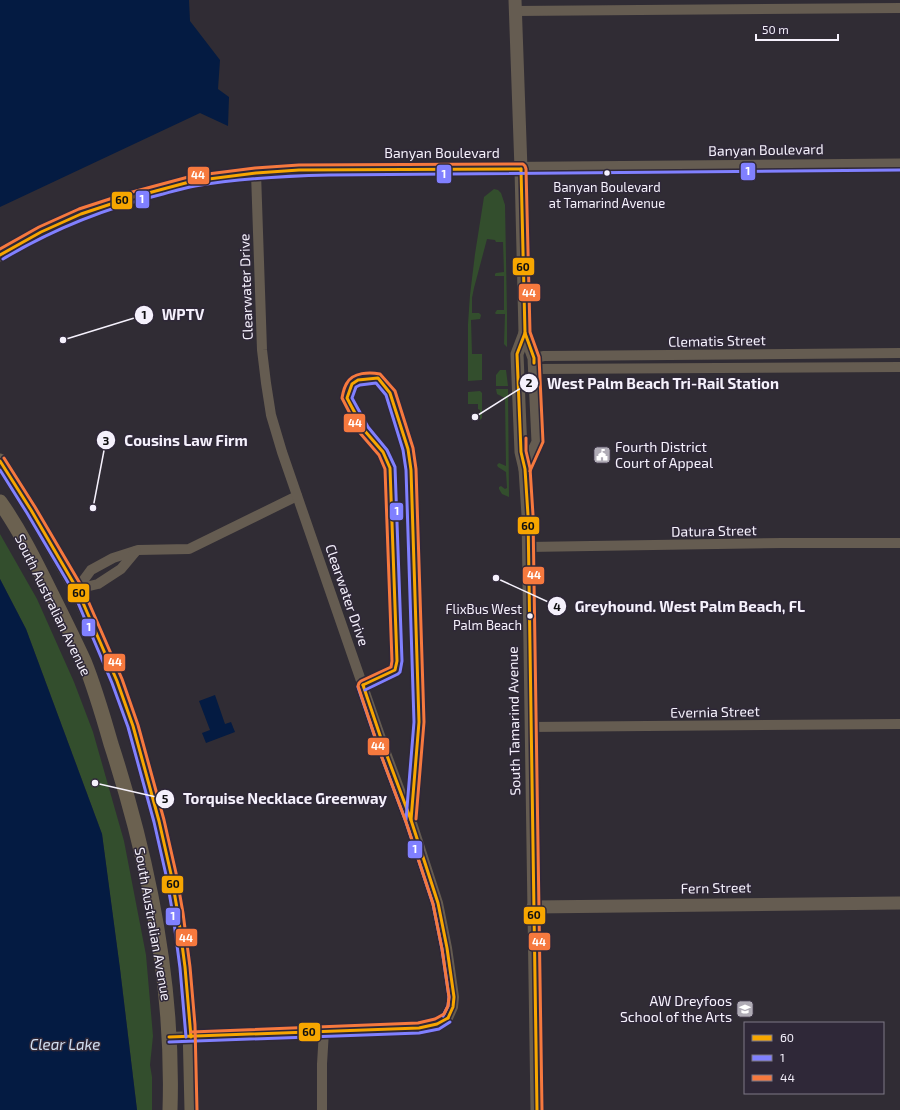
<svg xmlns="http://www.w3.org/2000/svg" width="900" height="1110" viewBox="0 0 900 1110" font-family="'Exo 2',sans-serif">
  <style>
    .green { fill: #334e2d }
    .water { fill: #041b42 }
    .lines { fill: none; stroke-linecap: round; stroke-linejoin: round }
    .minor { stroke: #655c51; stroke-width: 10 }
    .tertiary { stroke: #655c51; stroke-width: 13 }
    .secondary { stroke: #6b6150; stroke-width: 15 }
    .bus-1-casing { stroke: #2f2838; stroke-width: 6 }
    .bus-2-casing { stroke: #2f2838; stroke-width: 6 }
    .bus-3-casing { stroke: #2f2838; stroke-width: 6 }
    .bus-1 { stroke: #f7a600; stroke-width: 3 }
    .bus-2 { stroke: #8080ff; stroke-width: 3 }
    .bus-3 { stroke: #f6793e; stroke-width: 3 }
    .bus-dot { fill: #f5f1fc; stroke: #2f2838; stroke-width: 1.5 }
    .labels { text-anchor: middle; stroke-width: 3; stroke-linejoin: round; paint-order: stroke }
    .bus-label { font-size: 13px; fill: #f5f1fc; stroke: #2f2838 }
    .street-label { font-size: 14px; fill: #f5f1fc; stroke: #2f2838 }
    .poi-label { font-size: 14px; fill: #f5f1fc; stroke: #2f2838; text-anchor: start }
    .water-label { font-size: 15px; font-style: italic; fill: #d3dff1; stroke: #2f2838 }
    .leader { fill: none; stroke: #f5f1fc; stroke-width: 1.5 }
    .callout-dot { fill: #f5f1fc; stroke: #2f2838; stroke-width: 1.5 }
    .mark-label { font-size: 12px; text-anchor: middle; font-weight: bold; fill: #111 }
    .callout-label { font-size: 15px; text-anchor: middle; font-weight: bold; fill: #f5f1fc; stroke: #2f2838; stroke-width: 3; stroke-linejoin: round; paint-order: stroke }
    .line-badge { stroke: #2f2838; stroke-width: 1.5 }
    .badge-label { font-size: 11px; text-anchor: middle; font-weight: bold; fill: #fff }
    .pale-badge-label { font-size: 11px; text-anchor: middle; font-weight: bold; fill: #111 }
  </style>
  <rect width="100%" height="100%" fill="#302c34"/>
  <g class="green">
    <path d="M494 189 498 190 501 193 505 205 507 312V347L504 344 505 314H496L495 313 497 310H504V276H495V274L496 273 504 272 503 242H496L495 240 487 239 474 288 472 298V313H479L481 315 480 319 471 320 472 354H482V380L468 381V324L470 295 475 254 484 197Z"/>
    <path d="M500 370H506L508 386H496V375Z"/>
    <path d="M496 389H508L509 497 502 494 499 489V487L501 486 505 489 507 488 506 472 498 467 497 465 499 463 506 466 505 398 497 394Z"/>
    <path d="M480 391 482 393V418L480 420V410L478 409V404H468V392Z"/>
    <path d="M0 534 37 599 74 682 93 732 124 841 146 955 153 1036 150 1065 152 1077V1110H137L120 969 102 834 26 629 0 579Z"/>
  </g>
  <g class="water">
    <path d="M0 0H189L190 21 220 60 218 89 229 97 228 126 200 113 0 207Z"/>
    <path d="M0 579 26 629 102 834 120 969 137 1110H0Z"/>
    <path d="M215 695 225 724 231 722 235 732 206 743 202 733 210 730 199 701Z"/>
  </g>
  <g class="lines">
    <g class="minor">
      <path d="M515 11 900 8"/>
      <path d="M534 358 544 356 900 353"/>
      <path d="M535 369 900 367"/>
      <path d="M528 547 782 543H900"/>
      <path d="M77 589 91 570 113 558 138 550 189 549 297 496"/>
      <path d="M77 589 98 584 121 569 136 551"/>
      <path d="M530 727 900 724"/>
      <path d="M169 1037 419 1028 437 1024 448 1018 453 1007 454 997 447 948 438 903 411 820 386 753 282 452 271 415 266 383 262 350 256 173"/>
      <path d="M322 1110V1064L324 1031"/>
    </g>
    <g class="tertiary">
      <path d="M515 0 521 169 525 333 534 358 538 442 525 469"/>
      <path d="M0 255C48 225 100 205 154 191 167 188 180 184 193 181 238 173 284 171 329 170L900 165"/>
      <path d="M525 333 517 354 521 452 525 469 528 515 537 1110"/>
      <path d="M533 907 900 903"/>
    </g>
    <g class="secondary">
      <path d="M0 461 31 510 77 589 117 681 133 726 159 821 171 874 178 914 185 967 190 1025 192 1110"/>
      <path d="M0 502C19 529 34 559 49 589 61 613 73 637 84 661 95 688 103 716 111 744 149 861 174 986 170 1110"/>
    </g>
    <defs>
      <g id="bus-1">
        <path d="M521 169 525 333 534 358V363"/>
        <path d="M0 255 41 232 81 214 126 199 193 181 256 173 299 170 521 169"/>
        <path d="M525 333 517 354 521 452 525 469 528 515 537 1110"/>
        <path d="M0 461 31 510 77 589 117 681 133 726 159 821 171 874 178 914 185 967 191 1037"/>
        <path d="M363 685 395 670 397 661 390 468 383 452 364 430 347 398 352 384 358 380 378 378 390 393 408 449 411 470 419 722 411 820"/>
        <path d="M363 685 386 753 411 820 438 903 447 948 454 997 453 1007 448 1018"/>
        <path d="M169 1037 419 1028 437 1024 448 1018"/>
      </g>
      <g id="bus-2">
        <path d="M3 259C53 229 106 208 163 194 174 191 184 188 195 186 239 178 284 176 329 175L900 170"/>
        <path d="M0 470 27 513 73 591 112 683 128 727 154 822 166 875 173 915 180 968 186 1037"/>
        <path d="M358 687 381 755 406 822 433 904 442 949 449 997 448 1006 443 1016"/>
        <path d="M365 690 398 674 400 672 402 661 395 467 387 450 368 427 352 398 356 387 360 385 376 383 386 395 403 450 406 470 414 722 406 820"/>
        <path d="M169 1042 419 1033 439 1029 450 1022"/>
      </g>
      <g id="bus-3">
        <path d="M0 249 39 227 79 209 125 194 192 176 255 168 299 165 523 164 525 166 526 169 530 332 539 357 543 442 530 471"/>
        <path d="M526 438V451L530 468 533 515 542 1110"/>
        <path d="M4 458 35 507 82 587 122 679 138 725 164 820 176 873 183 913 190 967 195 1025 197 1110"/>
        <path d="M191 1032 418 1023 435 1019 444 1014 448 1006 449 997 442 949 433 904 406 822 381 755 358 686 359 683 361 681 391 667 392 661 385 469 379 455 360 433 342 398C343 393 344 387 347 383 353 372 370 372 380 374L395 391 413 448 416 469 424 722 416 819"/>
      </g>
    </defs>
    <use href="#bus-1" class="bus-1-casing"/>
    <use href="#bus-2" class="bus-2-casing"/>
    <use href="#bus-3" class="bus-3-casing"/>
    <use href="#bus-1" class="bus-1"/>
    <use href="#bus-2" class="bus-2"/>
    <use href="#bus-3" class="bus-3"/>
  </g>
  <defs>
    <symbol id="civic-square" viewBox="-11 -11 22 22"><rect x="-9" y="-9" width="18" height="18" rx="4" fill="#b0acb6" stroke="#2f2838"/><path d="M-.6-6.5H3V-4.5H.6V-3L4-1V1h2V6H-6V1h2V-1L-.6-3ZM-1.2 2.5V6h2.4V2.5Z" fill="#fff"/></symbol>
    <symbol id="school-square" viewBox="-11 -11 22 22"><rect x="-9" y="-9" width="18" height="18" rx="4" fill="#b0acb6" stroke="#2f2838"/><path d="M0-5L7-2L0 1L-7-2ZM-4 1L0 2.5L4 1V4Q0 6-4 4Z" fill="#fff"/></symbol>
  </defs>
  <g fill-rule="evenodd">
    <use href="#civic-square" x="592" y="445" width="20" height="20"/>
    <use href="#school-square" x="735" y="999" width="20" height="20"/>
  </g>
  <g class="bus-dot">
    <circle cx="607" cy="173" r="3.5"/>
    <circle cx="530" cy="616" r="3.5"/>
  </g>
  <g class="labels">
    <g class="bus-label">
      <text x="607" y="192">Banyan Boulevard<tspan x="607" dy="16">at Tamarind Avenue</tspan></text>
      <text x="522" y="614" text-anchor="end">FlixBus West<tspan x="522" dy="16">Palm Beach</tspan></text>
    </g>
    <g class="street-label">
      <text transform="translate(766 150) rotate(-1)" y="5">Banyan Boulevard</text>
      <text x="442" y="158">Banyan Boulevard</text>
      <text transform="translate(246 287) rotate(-92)" y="5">Clearwater Drive</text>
      <text transform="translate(717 341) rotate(-1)" y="5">Clematis Street</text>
      <text transform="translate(714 531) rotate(-1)" y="5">Datura Street</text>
      <text transform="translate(347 595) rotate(71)" y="5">Clearwater Drive</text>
      <text transform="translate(53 605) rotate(64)" y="5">South Australian Avenue</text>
      <text transform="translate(715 712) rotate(-1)" y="5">Evernia Street</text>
      <text transform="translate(514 721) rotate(-91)" y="5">South Tamarind Avenue</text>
      <text transform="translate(716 888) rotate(-1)" y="5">Fern Street</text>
      <text transform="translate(153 924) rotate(80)" y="5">South Australian Avenue</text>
    </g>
    <g class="poi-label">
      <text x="615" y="452">Fourth District<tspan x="615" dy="16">Court of Appeal</tspan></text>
      <text x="732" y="1006" text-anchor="end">AW Dreyfoos<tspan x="732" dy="16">School of the Arts</tspan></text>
    </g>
    <g class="water-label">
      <text x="65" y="1050">Clear Lake</text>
    </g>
  </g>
  <path class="leader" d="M63 340L144 315M475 417L529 383M93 508L106 440M496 578L557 606M95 783L165 799"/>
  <g class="callout-dot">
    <circle cx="63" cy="340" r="4"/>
    <circle cx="475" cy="417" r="4"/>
    <circle cx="93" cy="508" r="4"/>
    <circle cx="496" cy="578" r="4"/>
    <circle cx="95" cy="783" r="4"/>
    <circle cx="144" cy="315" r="10"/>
    <circle cx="529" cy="383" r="10"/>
    <circle cx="106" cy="440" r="10"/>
    <circle cx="557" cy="606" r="10"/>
    <circle cx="165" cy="799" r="10"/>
  </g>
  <g class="mark-label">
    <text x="144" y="319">1</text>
    <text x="529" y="387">2</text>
    <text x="106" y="445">3</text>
    <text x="557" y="611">4</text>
    <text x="165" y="803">5</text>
  </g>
  <g class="callout-label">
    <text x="183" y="320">WPTV</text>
    <text x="663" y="389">West Palm Beach Tri-Rail Station</text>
    <text x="186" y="446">Cousins Law Firm</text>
    <text x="690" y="612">Greyhound. West Palm Beach, FL</text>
    <text x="285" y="804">Torquise Necklace Greenway</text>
  </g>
  <g class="line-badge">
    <rect x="740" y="162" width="16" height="19" rx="4" fill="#8080ff"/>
    <rect x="436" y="164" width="16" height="20" rx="4" fill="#8080ff"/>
    <rect x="187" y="166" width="23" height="19" rx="4" fill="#f6793e"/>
    <rect x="135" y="190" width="15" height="19" rx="4" fill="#8080ff"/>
    <rect x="111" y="191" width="22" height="19" rx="4" fill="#f7a600"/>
    <rect x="512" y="257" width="23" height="19" rx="4" fill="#f7a600"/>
    <rect x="518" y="283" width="23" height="19" rx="4" fill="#f6793e"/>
    <rect x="343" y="413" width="23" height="20" rx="4" fill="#f6793e"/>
    <rect x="389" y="502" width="15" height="19" rx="4" fill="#8080ff"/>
    <rect x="517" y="516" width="23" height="19" rx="4" fill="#f7a600"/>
    <rect x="522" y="566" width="23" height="19" rx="4" fill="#f6793e"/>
    <rect x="67" y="583" width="23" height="20" rx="4" fill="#f7a600"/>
    <rect x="81" y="618" width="15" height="19" rx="4" fill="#8080ff"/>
    <rect x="103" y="653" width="23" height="19" rx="4" fill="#f6793e"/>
    <rect x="367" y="737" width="23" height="19" rx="4" fill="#f6793e"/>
    <rect x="407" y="840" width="16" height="19" rx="4" fill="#8080ff"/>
    <rect x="161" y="875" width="23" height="19" rx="4" fill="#f7a600"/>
    <rect x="523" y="906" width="23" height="19" rx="4" fill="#f7a600"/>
    <rect x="165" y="907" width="16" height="19" rx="4" fill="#8080ff"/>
    <rect x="175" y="928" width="23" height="19" rx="4" fill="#f6793e"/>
    <rect x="528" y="932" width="23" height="19" rx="4" fill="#f6793e"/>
    <rect x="298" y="1022" width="23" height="20" rx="4" fill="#f7a600"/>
  </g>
  <g class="badge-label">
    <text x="748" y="175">1</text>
    <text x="444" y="178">1</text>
    <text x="198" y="179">44</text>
    <text x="142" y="203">1</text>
    <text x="529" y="297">44</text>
    <text x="355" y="427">44</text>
    <text x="397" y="515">1</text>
    <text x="534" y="579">44</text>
    <text x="89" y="631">1</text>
    <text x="115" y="666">44</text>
    <text x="378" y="750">44</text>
    <text x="415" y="853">1</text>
    <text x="173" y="920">1</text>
    <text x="186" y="942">44</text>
    <text x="539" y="946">44</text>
  </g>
  <g class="pale-badge-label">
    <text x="122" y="204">60</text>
    <text x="523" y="271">60</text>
    <text x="528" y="530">60</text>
    <text x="79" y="597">60</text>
    <text x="173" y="888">60</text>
    <text x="534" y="919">60</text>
    <text x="309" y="1036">60</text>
  </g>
  <rect x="744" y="1022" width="140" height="72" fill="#2f2838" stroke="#7e7886"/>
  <rect x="752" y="1035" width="20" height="6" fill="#f7a600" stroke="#7e7886"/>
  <text x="780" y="1042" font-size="12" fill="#f5f1fc">60</text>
  <rect x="752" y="1055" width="20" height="6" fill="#8080ff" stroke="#7e7886"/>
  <text x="780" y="1062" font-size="12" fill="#f5f1fc">1</text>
  <rect x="752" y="1075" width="20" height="6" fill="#f6793e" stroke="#7e7886"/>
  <text x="780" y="1082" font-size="12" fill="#f5f1fc">44</text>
  <path d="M756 34v6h82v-6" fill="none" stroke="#f5f1fc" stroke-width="2"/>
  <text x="762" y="34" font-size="12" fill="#f5f1fc" stroke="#2f2838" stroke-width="3" paint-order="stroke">50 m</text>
</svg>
